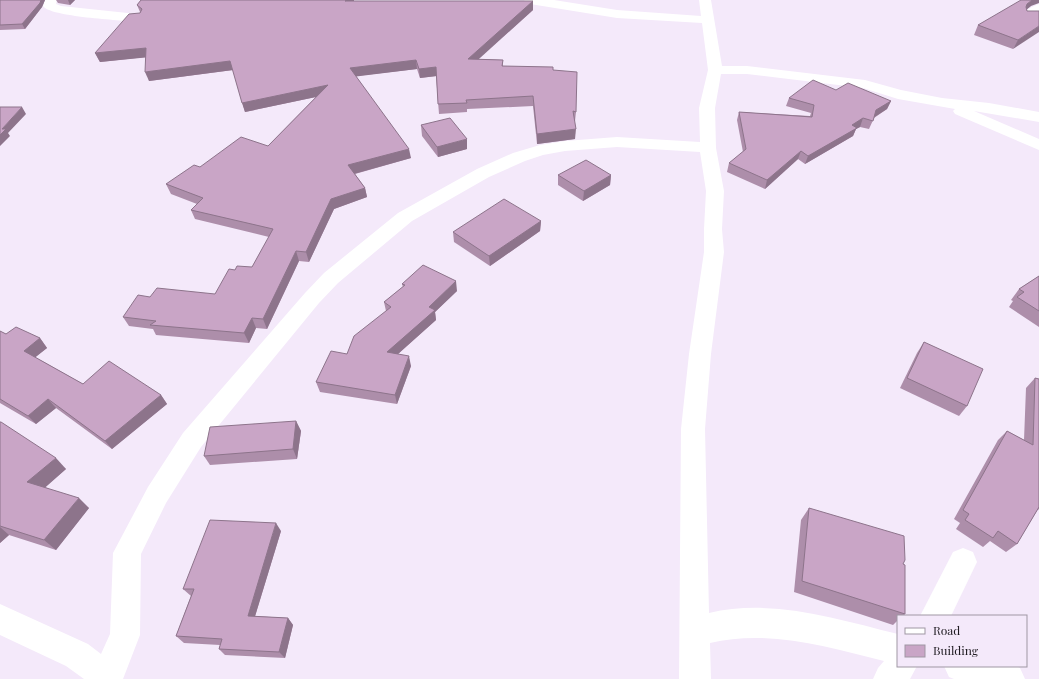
<svg xmlns="http://www.w3.org/2000/svg" width="1039" height="679" viewBox="0 0 1039 679" font-family="'Playfair Display',serif">
  <style>
    .lines { fill: none; stroke-linecap: round; stroke-linejoin: round }
    .minor { fill: #fff; fill-rule: evenodd }
    .wall { fill: #ad8eaa }
    .shaded-wall { fill: #8d748b }
    .building { fill: #c9a5c6; stroke: #8d748b }
  </style>
  <rect width="100%" height="100%" fill="#f4e9fa"/>
  <g class="lines">
    <g class="minor">
      <path d="M45 0H57L56 4 61 6 137 14 142 15 144 18 142 21 137 22C121 20 50 17 43 6Z"/>
      <path d="M524 0H554L617 10 701 16 699 0H711L722 66H747L865 80 901 90 942 98 989 103 1039 112V122L974 111 1039 139V150L955 114 953 111 955 109 898 99 863 88 747 74H721L715 108 716 148 724 191 722 229 724 252 711 354 705 429 709 613C772 598 837 619 898 634V666H917L910 679H873L878 668 884 661C828 647 768 629 710 643L711 679H679L681 429 689 354 704 252V229L706 191 700 152 617 147 565 151 543 155 525 161 489 177 412 221 338 283 319 303 201 447 166 503 141 554 140 635 123 679H84L66 666 0 635V604L88 644 101 654 110 634 113 553 148 487 183 433 305 293 324 273 398 213 477 169 513 153 540 145 565 141 617 137 700 142 699 108 708 70 702 23 617 18 530 4 526 3Z"/>
      <path d="M1039 4V14L1033 19H1023L1022 16C1025 10 1033 6 1039 4Z"/>
      <path d="M963 548 973 552 977 562 951 616H920L953 552Z"/>
      <path d="M944 666H1016L1020 668 1025 679H954L949 677Z"/>
    </g>
  </g>
  <g class="wall">
    <path d="M0 0H45L42 7 25 29 0 30Z"/>
    <path d="M56 0H75L70 5 58 3Z"/>
    <path d="M141 0H354V1H533V10L478 59 503 60V66L553 70 576 112 575 121H574L575 139 537 144 533 106 467 109V112L439 114 436 76 420 78 417 69 356 76 411 158 355 174 365 188 367 197 334 209 309 262 299 261 267 329 256 328 249 343 156 335 153 329 129 326 123 317 150 297 215 294 235 270 252 267 269 237 195 219 191 210 197 204 171 194 166 184 200 167 268 146 316 97 245 112 233 70 149 81 146 57 100 62 95 53 140 13V12L137 5Z"/>
    <path d="M1031 6 1027 9V11H1038L1013 49 974 35 978 25Z"/>
    <path d="M836 90 891 101 887 109 874 118 869 129 860 127 856 129 853 136 805 164 798 159 765 189 727 172 729 163 743 152 737 120 739 112 810 116 811 113 786 106 789 98Z"/>
    <path d="M421 125 467 149 438 157 422 136Z"/>
    <path d="M558 175H611L610 185 583 201 558 185Z"/>
    <path d="M541 221 540 231 490 266 454 242 453 232Z"/>
    <path d="M1039 276V327L1009 307 1013 301 1011 300 1019 289Z"/>
    <path d="M402 284 457 291 435 312 436 320 398 354 411 366 397 404 320 392 316 382 347 354 386 311 384 302 403 287Z"/>
    <path d="M0 331 6 334 40 338 47 348 35 357 83 384 161 395 167 404 112 449 56 408 36 424 0 403Z"/>
    <path d="M924 342 967 406 959 416 900 388 917 353Z"/>
    <path d="M1035 378 1039 379V510L1038 509 1017 544 1006 552 990 541 983 547 956 529 960 523 954 519 998 440 1007 431 1024 440 1026 388Z"/>
    <path d="M296 421 301 431 297 459 210 465 204 456Z"/>
    <path d="M0 422 66 469 45 487 89 508 56 550 9 535 0 543Z"/>
    <path d="M809 508 903 564 905 614 903 616H898V620L893 625 794 592 801 520Z"/>
    <path d="M281 531 255 616 288 618 293 625 285 658 225 655 219 649 220 645 184 643 176 636 191 596 183 589Z"/>
  </g>
  <g class="shaded-wall">
    <path d="M41 0H45L42 7 25 29 22 24Z"/>
    <path d="M68 0H75L70 5Z"/>
    <path d="M347 0H354V1H345Z"/>
    <path d="M1032 0H1039V3L1031 6 1022 13 1027 4Z"/>
    <path d="M533 1V10L469 68 468 59Z"/>
    <path d="M1039 26V32L1013 49 1018 40Z"/>
    <path d="M146 48 150 57 100 62 95 53Z"/>
    <path d="M416 60 417 69 352 77 350 68Z"/>
    <path d="M230 61 233 70 149 81 145 72Z"/>
    <path d="M436 67 437 76 420 78 419 69Z"/>
    <path d="M328 85 330 94 245 112 242 103Z"/>
    <path d="M891 101 887 109 873 118 876 110Z"/>
    <path d="M22 107 26 114 8 133 10 136 0 146V135L2 129Z"/>
    <path d="M863 118 860 127 856 129 853 136 805 164 808 156 852 125Z"/>
    <path d="M576 129 575 139 537 144V134Z"/>
    <path d="M467 139V149L438 157 437 147Z"/>
    <path d="M409 149 411 158 350 175 348 165Z"/>
    <path d="M801 151 798 159 765 189 767 180Z"/>
    <path d="M611 175 610 185 583 201 584 191Z"/>
    <path d="M365 188 367 197 334 209 309 262 306 252 331 199Z"/>
    <path d="M541 221 540 231 490 266 489 256Z"/>
    <path d="M296 251 299 261 267 329 263 319Z"/>
    <path d="M456 281 457 291 435 312 436 320 389 362 387 352 429 307Z"/>
    <path d="M252 318 256 328 249 343 244 333Z"/>
    <path d="M40 338 47 348 32 360 24 351Z"/>
    <path d="M409 356 411 366 397 404 395 395Z"/>
    <path d="M161 395 167 404 112 449 105 441Z"/>
    <path d="M48 399 56 408 36 424 28 416Z"/>
    <path d="M296 421 301 431 297 459 293 449Z"/>
    <path d="M56 458 66 469 39 493 27 482Z"/>
    <path d="M79 498 89 508 56 550 44 540Z"/>
    <path d="M276 523 281 531 253 623 248 616Z"/>
    <path d="M0 527 9 535 0 543Z"/>
    <path d="M288 618 293 625 285 658 279 652Z"/>
  </g>
  <g class="building">
    <path d="M0 0H41L40 3 22 24 0 25Z"/>
    <path d="M141 0H347L345 1H533L468 59 503 60 502 66 553 67V70L577 72 576 112 573 111 576 129 537 134 533 96 466 100 467 103 438 104 436 67 419 69 416 60 350 68 409 149 348 165 365 188 331 199 306 252 296 251 263 319 252 318 244 333 150 325 156 321 123 317 138 295 150 297 157 288 215 294 229 269 235 270 237 266 252 267 273 229 191 210 203 198 166 184 194 165 200 167 241 137 268 146 328 85 242 103 230 61 145 72 146 48 95 53 129 14 140 13 142 9 137 5Z"/>
    <path d="M1021 0H1032L1027 4 1026 7 1027 11H1039V26L1018 40 978 25Z"/>
    <path d="M813 80 836 90 848 83 891 101 876 110 873 121 863 118 852 125 857 128 808 156 801 151 767 180 729 163 746 149 739 112 812 117 814 105 789 98Z"/>
    <path d="M0 107H22L2 129H6L0 135Z"/>
    <path d="M450 118 467 139 437 147 421 125Z"/>
    <path d="M586 160 611 175 584 191 558 175Z"/>
    <path d="M504 199 541 221 489 256 453 232Z"/>
    <path d="M423 265 456 281 429 307 435 310 387 352 409 356 395 395 316 382 331 351 347 354 354 336 391 307 384 302 405 285 402 284Z"/>
    <path d="M1039 276V311L1017 297 1024 292 1019 289Z"/>
    <path d="M16 327 40 338 24 351 83 384 109 361 161 395 105 441 48 399 28 416 0 399V331L6 334Z"/>
    <path d="M924 342 983 369 967 406 907 378Z"/>
    <path d="M1035 378 1039 379V507L1017 544 998 531 993 538 965 520 969 514 963 510 1007 431 1033 445Z"/>
    <path d="M296 421 293 449 204 456 210 427Z"/>
    <path d="M0 422H1L56 458 27 482 79 498 44 540 0 526Z"/>
    <path d="M809 508 904 536 905 560 903 564 905 565V614L802 581Z"/>
    <path d="M210 520 276 523 248 616 288 618 279 652 219 649 222 639 176 636 194 589H183Z"/>
  </g>
  <rect x="897" y="615" width="130" height="52" fill="#f4e9fa" stroke="#9f97a3"/>
  <rect x="905" y="628" width="20" height="6" fill="#ffffff" stroke="#9f97a3"/>
  <text x="933" y="635" font-size="12" fill="#1f1b21">Road</text>
  <rect x="905" y="645" width="20" height="12" fill="#c9a5c6" stroke="#9f97a3"/>
  <text x="933" y="655" font-size="12" fill="#1f1b21">Building</text>
</svg>
